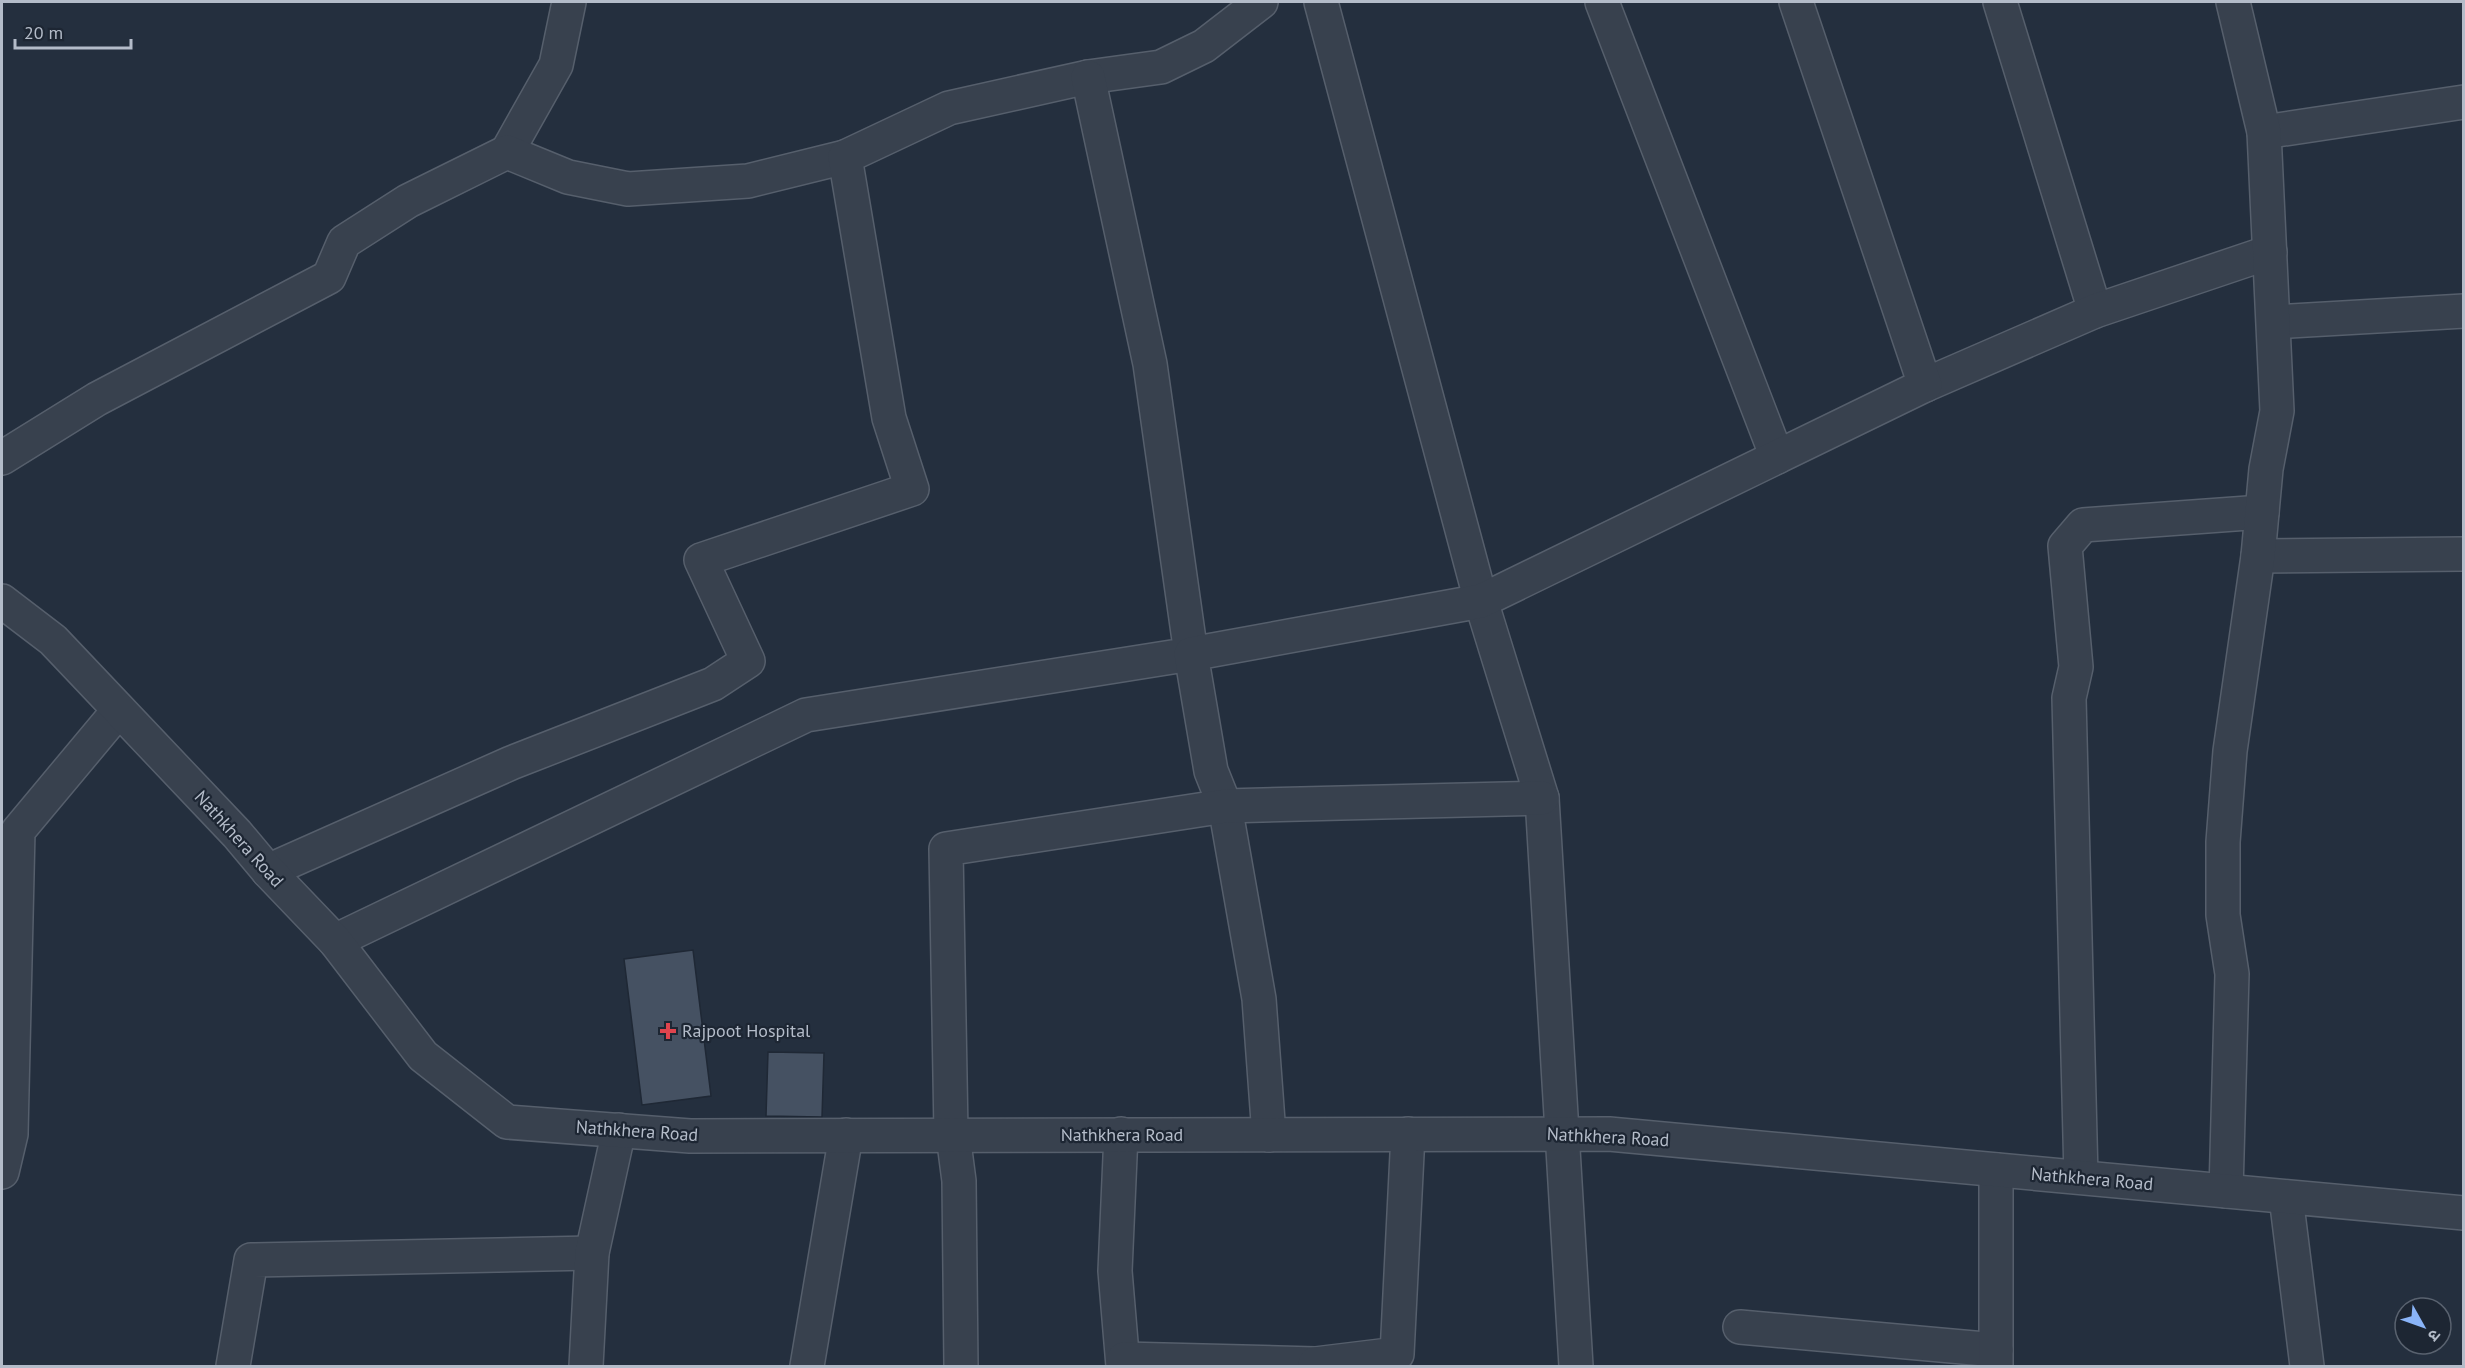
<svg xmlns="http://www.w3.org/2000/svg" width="2465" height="1368" viewBox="0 0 2465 1368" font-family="'PT Sans','Noto Sans Devanagari',sans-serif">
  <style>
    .building { fill: #455162; stroke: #1f2835; stroke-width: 1.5 }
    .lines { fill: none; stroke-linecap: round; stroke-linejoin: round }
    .minor-casing { stroke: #565f6c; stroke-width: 36 }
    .tertiary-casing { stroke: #565f6c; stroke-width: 36 }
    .minor { stroke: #38414e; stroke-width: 33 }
    .tertiary { stroke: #38414e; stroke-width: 33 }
    .health-dot { fill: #e0444e; stroke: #1d2633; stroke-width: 2 }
    .labels { text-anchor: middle; stroke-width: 4.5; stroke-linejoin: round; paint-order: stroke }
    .street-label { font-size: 18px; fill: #b4bcc9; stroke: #1d2633 }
    .poi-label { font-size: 18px; fill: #b4bcc9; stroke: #1d2633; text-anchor: start }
  </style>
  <rect width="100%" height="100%" fill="#242f3e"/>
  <g class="building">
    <path d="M693 950 711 1096 642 1105 624 959Z"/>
    <path d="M768 1052 824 1053 822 1117 766 1116Z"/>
  </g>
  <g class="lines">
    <defs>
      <g id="minor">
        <path d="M1321 2 1481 601 1542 798 1576 1366"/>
        <path d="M1602 2 1777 457"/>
        <path d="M2000 2 2095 311"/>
        <path d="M2264 132 2464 102"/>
        <path d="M507 152 556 65 569 2"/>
        <path d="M2274 322 2464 311"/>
        <path d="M1925 385 2095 311 2270 252"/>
        <path d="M2 458 97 399 329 277 344 242 408 201 507 152 568 177 628 189 748 181 845 157"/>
        <path d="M2258 556 2464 554"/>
        <path d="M268 871 511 763 713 684 748 661 701 560 912 489 889 418 845 157 949 108 1088 77 1161 67 1204 46 1261 2"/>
        <path d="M335 941 806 715 1191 654 1150 364 1088 77"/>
        <path d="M1121 1134 1115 1271 1123 1366"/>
        <path d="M1269 1135 1259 999 1225 806 1211 771 1191 654 1481 601 1925 385 1796 2"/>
        <path d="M2 1172 11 1134 18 831 119 710"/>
        <path d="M2081 1177 2069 698 2076 667 2065 546 2083 525 2262 512"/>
        <path d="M2226 1191 2232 974 2223 915V842L2230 751 2258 556 2266 469 2277 411 2264 132 2233 2"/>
        <path d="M2286 1197 2307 1366"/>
        <path d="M1740 1327 1996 1350"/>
        <path d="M1124 1359 1315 1364"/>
        <path d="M233 1366 251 1260 592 1253"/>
        <path d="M586 1366 592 1253 619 1130"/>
        <path d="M807 1366 846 1135"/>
        <path d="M961 1366 959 1181 953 1135 951 1133 946 849 1225 806 1542 798"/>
        <path d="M1315 1366V1364L1397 1354 1408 1134"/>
        <path d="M1996 1366V1170"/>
      </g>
      <path id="tertiary" d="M2 601 53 640 237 834 268 871 335 941 423 1056 507 1122 690 1136 1609 1134 2464 1213"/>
    </defs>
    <use href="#minor" class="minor-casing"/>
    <use href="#tertiary" class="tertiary-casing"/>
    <use href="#minor" class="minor"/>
    <use href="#tertiary" class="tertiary"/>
  </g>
  <path class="health-dot" d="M665 1022h6v6h6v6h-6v6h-6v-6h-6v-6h6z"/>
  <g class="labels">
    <g class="street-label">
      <text transform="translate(239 839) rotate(48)" y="6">Nathkhera Road</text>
      <text transform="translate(637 1131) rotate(4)" y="6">Nathkhera Road</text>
      <text x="1122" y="1141">Nathkhera Road</text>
      <text transform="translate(1608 1137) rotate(3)" y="6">Nathkhera Road</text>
      <text transform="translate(2092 1179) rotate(5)" y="6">Nathkhera Road</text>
    </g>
    <g class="poi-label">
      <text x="682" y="1037">Rajpoot Hospital</text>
    </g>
  </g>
  <rect width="2465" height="1368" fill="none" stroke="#b4bcc9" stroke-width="6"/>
  <g transform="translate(2423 1326) rotate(130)"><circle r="28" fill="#1d2633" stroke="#59626f" stroke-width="1.5"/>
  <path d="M0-4.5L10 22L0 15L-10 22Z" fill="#8ab4f8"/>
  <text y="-9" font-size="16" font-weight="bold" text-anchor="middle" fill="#b4bcc9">उ</text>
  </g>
  <path d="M15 39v9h116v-9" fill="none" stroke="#b4bcc9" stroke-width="3"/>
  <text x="24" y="39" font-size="18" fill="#b4bcc9" stroke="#1d2633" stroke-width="4.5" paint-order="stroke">20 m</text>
</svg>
